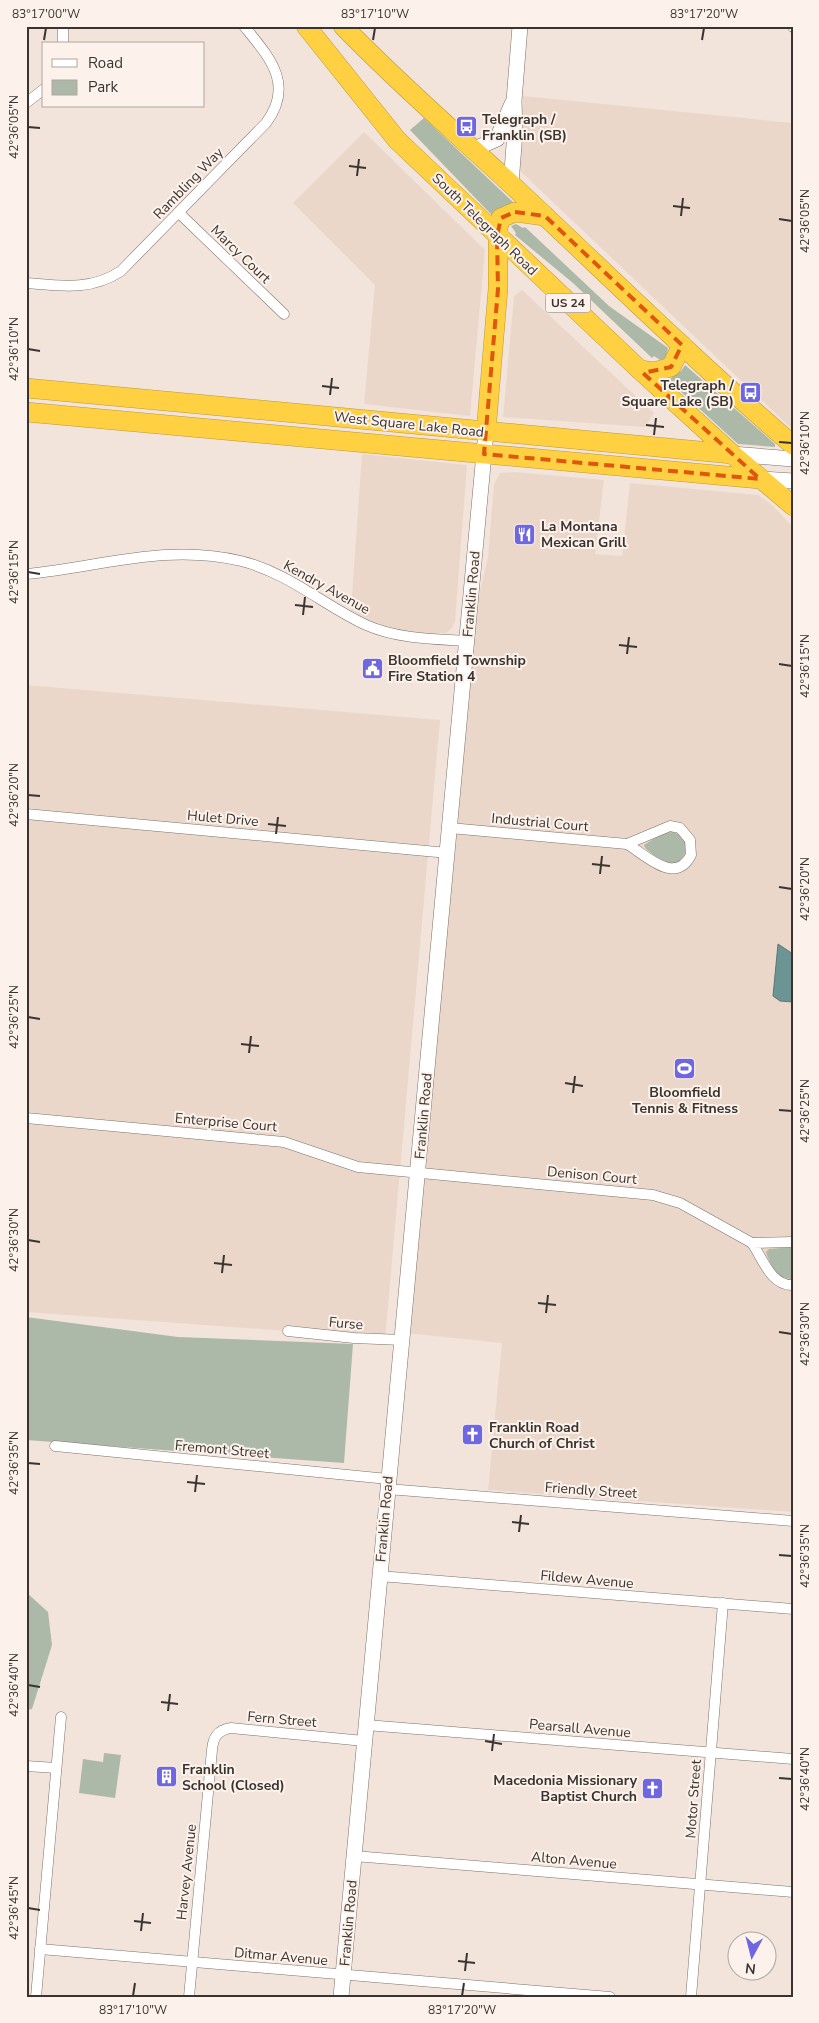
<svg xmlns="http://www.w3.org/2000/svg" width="819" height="2023" viewBox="0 0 819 2023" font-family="'Nunito Sans',sans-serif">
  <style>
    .built { fill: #ebd7ca }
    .green { fill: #acb9a8 }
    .water { fill: #6c9494; stroke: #5d7776 }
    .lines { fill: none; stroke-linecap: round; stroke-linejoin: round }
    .street-casing { stroke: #7d7169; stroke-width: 11 }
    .secondary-casing { stroke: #7d7169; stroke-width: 16 }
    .highway-casing { stroke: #b9993c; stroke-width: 20 }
    .street { stroke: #fff; stroke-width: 10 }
    .secondary { stroke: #fff; stroke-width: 15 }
    .highway { stroke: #fed042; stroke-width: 19 }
    .marked { fill: none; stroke: #df570e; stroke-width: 4; stroke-dasharray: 10 6; stroke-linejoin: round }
    .ticks { fill: none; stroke: #393430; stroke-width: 2 }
    .labels { text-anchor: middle; stroke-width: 4; stroke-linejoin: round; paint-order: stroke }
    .shield { fill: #fdf2eb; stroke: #746d68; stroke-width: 1 }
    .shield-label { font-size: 12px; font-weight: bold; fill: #393430 }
    .poi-label { font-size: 14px; font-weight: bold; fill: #393430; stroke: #fdf2eb; text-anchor: start }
    .street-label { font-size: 14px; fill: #393430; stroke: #fdf2eb }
    .neatline { fill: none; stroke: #393430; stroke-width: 2 }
    .ticks-label { font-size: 12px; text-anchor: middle; fill: #393430 }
  </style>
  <rect width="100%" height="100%" fill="#f2e4db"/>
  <g class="built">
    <path d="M523 96 793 123V430L518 169Z"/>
    <path d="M364 132 485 250 470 416 364 404 375 285 293 203Z"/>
    <path d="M522 290 654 413 645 427 503 417 514 296Z"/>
    <path d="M362 454 467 465 455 622 452 628 446 633 432 634 396 630 371 622 351 610Z"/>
    <path d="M514 472 604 480 595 554 622 556 630 483 758 495 772 505 793 527V1512L488 1490 502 1343 406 1333 473 595H479L488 557 494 484 500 473Z"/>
    <path d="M26 685 440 720 385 1340 288 1331 26 1312Z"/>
  </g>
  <g class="green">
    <path d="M424 118 514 203 504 206 493 216 482 205 410 130Z"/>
    <path d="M516 224 523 228 525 227 609 306 668 348 666 359 660 360 654 356 652 358 573 283 515 235 516 233 511 226Z"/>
    <path d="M685 365 775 444V447L738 444 668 380 681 371Z"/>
    <path d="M672 832C700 837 682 881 655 856 651 852 646 851 644 845L663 833Z"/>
    <path d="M793 1247V1279C777 1280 770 1264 766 1252L769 1249Z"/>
    <path d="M26 1317 178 1337 353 1344 344 1463 26 1440Z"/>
    <path d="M26 1592 48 1612 52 1645 32 1709 26 1710Z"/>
    <path d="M104 1753 121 1755 115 1798 79 1793 83 1759 103 1762Z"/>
  </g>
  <path class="water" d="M778 944 793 954V1002L780 1001 773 996Z"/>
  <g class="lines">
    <defs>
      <g id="street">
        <path d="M63 26V44"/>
        <path d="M793 26V27"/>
        <path d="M26 103 44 89"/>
        <path d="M179 213 284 314"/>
        <path d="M26 283C61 286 91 291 121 271L266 123C295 84 269 57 244 26"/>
        <path d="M26 574C101 567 165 543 241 561 289 573 323 605 366 625 398 639 433 639 467 641"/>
        <path d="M26 814 448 853"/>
        <path d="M670 826 680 828 690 840 691 855C675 886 646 855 627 844Z"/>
        <path d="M450 828 627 844"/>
        <path d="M26 1118 284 1142 358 1167 653 1195 680 1203 752 1243"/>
        <path d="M793 1242 752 1243C763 1259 771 1286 793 1285"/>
        <path d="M288 1331 354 1338 402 1340"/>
        <path d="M55 1446 388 1479"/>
        <path d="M387 1489 793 1521"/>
        <path d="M379 1576 793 1609"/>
        <path d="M366 1725 793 1759"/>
        <path d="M26 1766 56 1768"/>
        <path d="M354 1856 793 1892"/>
        <path d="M40 1949 610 1997"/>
        <path d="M36 1997 61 1717"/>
        <path d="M189 1997 212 1750C213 1738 217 1730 231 1728L364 1741"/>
        <path d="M691 1997 723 1603"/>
      </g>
      <g id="secondary">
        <path d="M472 150 497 139 512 104"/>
        <path d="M511 184 515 132 514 101 520 26"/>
        <path d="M732 454 793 459"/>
        <path d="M760 479 793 481"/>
        <path d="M341 1997 486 432"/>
      </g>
      <g id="highway">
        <path d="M306 26 397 140 640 370 732 454 793 506"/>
        <path d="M343 26C397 82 455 132 512 185 605 272 696 362 793 445"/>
        <path d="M640 370 654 372 671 367 682 345"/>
        <path d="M26 388 732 454"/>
        <path d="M26 412 760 479"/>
        <path d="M486 432 498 289V227L501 218 515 212 545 216"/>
      </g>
    </defs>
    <use href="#street" class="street-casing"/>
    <use href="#secondary" class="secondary-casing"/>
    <use href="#highway" class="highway-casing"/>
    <use href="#street" class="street"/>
    <use href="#secondary" class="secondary"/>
    <use href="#highway" class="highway"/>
  </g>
  <path class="marked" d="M515 212 545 216 682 345 671 367 643 373 760 479 484 454 498 289 497 236 501 218Z"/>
  <path class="ticks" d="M44 40 46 28M373 40 375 28M702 40 704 28M28 127 40 128M349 166 366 168M357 176 359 159M673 206 690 208M681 216 683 198M779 219 792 221M28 349 40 351M322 386 339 388M330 395 332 378M646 425 664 427M654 435 656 418M779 442 792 443M28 572 40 574M295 605 313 607M303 615 305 597M619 645 637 647M627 654 629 637M779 664 792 666M28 795 40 796M268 824 286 826M276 834 278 817M592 864 610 866M600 874 602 856M779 887 792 889M28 1017 40 1019M241 1044 259 1046M249 1053 251 1036M565 1083 583 1086M573 1093 575 1076M779 1110 792 1111M28 1240 40 1242M214 1263 232 1265M222 1273 224 1255M538 1303 556 1305M546 1313 548 1295M779 1332 792 1334M28 1463 40 1464M187 1482 205 1484M195 1492 197 1475M512 1522 529 1524M519 1532 521 1515M779 1555 792 1556M28 1685 40 1687M161 1702 178 1704M168 1711 170 1694M485 1741 502 1744M492 1751 494 1734M779 1778 792 1779M28 1908 40 1910M134 1921 151 1923M141 1931 143 1913M458 1961 475 1963M465 1971 467 1953M133 1996 135 1983M462 1996 464 1983"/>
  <defs>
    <symbol id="bus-square" viewBox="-11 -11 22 22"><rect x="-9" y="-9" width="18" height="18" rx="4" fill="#6f67e1" stroke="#fdf2eb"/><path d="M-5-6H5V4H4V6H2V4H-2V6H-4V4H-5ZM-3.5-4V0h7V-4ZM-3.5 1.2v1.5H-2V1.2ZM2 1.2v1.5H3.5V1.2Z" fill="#fff"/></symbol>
    <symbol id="restaurant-square" viewBox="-11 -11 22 22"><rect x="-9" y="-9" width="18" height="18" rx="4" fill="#6f67e1" stroke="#fdf2eb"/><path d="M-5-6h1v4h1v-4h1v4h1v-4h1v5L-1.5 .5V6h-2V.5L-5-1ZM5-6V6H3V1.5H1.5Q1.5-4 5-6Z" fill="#fff"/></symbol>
    <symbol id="civic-square" viewBox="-11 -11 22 22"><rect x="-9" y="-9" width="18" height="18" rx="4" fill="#6f67e1" stroke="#fdf2eb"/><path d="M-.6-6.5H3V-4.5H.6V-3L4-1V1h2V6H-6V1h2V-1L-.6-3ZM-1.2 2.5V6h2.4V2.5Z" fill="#fff"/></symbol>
    <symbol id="stadium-square" viewBox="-11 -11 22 22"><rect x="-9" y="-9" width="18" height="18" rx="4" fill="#6f67e1" stroke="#fdf2eb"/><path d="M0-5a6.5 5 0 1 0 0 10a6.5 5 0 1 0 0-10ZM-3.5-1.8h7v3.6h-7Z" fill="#fff"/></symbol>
    <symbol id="church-square" viewBox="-11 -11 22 22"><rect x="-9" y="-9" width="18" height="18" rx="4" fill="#6f67e1" stroke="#fdf2eb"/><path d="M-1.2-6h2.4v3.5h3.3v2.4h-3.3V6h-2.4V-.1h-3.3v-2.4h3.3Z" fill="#fff"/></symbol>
    <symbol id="building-square" viewBox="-11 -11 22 22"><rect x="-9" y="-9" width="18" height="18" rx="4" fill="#6f67e1" stroke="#fdf2eb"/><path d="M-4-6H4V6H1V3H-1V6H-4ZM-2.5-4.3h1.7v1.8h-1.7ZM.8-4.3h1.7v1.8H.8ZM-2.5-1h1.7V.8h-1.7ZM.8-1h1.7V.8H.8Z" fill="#fff"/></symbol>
  </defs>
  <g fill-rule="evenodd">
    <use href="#bus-square" x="454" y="114" width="25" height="25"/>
    <use href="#bus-square" x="738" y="380" width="25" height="25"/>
    <use href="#restaurant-square" x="512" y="522" width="25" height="25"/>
    <use href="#civic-square" x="360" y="656" width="25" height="25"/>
    <use href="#stadium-square" x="672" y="1056" width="25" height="25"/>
    <use href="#church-square" x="460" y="1422" width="25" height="25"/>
    <use href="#building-square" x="154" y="1764" width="25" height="25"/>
    <use href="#church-square" x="640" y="1776" width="25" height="25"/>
  </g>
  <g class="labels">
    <rect class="shield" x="545.5" y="293.5" width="45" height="19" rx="4"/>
    <g class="shield-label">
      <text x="568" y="307">US 24</text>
    </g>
    <g class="poi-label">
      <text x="482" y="124">Telegraph /<tspan x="482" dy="16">Franklin (SB)</tspan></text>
      <text x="734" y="390" text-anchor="end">Telegraph /<tspan x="734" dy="16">Square Lake (SB)</tspan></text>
      <text x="541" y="531">La Montana<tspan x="541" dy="16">Mexican Grill</tspan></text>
      <text x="388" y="665">Bloomfield Township<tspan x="388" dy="16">Fire Station 4</tspan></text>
      <text x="685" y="1097" text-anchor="middle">Bloomfield<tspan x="685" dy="16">Tennis &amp; Fitness</tspan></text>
      <text x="489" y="1432">Franklin Road<tspan x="489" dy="16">Church of Christ</tspan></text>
      <text x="182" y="1774">Franklin<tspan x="182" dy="16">School (Closed)</tspan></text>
      <text x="637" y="1785" text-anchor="end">Macedonia Missionary<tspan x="637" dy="16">Baptist Church</tspan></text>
    </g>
    <g class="street-label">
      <text transform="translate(188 183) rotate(-46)" y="5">Rambling Way</text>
      <text transform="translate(485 224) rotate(44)" y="5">South Telegraph Road</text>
      <text transform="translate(241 254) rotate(44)" y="5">Marcy Court</text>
      <text transform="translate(409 424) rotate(6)" y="5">West Square Lake Road</text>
      <text transform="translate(327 587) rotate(29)" y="5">Kendry Avenue</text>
      <text transform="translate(471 594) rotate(-85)" y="5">Franklin Road</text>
      <text transform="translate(223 818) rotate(5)" y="5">Hulet Drive</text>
      <text transform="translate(540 822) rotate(5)" y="5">Industrial Court</text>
      <text transform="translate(423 1116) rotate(-85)" y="5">Franklin Road</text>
      <text transform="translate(226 1122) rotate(5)" y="5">Enterprise Court</text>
      <text transform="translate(592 1175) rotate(5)" y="5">Denison Court</text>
      <text transform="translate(346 1323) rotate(5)" y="5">Furse</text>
      <text transform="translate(222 1449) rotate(5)" y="5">Fremont Street</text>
      <text transform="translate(591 1490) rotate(4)" y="5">Friendly Street</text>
      <text transform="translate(384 1519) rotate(-85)" y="5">Franklin Road</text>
      <text transform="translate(587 1579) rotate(5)" y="5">Fildew Avenue</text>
      <text transform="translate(282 1719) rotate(5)" y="5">Fern Street</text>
      <text transform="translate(580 1728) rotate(5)" y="5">Pearsall Avenue</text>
      <text transform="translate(693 1799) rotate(-86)" y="5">Motor Street</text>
      <text transform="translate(574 1860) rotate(5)" y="5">Alton Avenue</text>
      <text transform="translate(186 1872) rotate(-84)" y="5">Harvey Avenue</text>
      <text transform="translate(348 1923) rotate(-85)" y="5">Franklin Road</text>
      <text transform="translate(281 1956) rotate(5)" y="5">Ditmar Avenue</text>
    </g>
  </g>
  <rect width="819" height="2023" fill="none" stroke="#fdf2eb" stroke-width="55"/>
  <rect x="42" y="42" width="162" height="65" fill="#fdf2eb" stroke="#afa6a0"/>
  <rect x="52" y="59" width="25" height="8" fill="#ffffff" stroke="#afa6a0"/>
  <text x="88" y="68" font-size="15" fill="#393430">Road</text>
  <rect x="52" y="80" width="25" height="15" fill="#acb9a8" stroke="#afa6a0"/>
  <text x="88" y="92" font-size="15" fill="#393430">Park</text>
  <g transform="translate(752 1956) rotate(187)"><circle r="24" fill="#fdf2eb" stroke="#afa6a0"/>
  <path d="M0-4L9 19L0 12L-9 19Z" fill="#6f67e1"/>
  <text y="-8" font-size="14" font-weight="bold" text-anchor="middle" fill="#393430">N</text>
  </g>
  <rect x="28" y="28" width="764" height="1968" class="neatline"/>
  <g class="ticks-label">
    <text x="46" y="18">83°17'00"W</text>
    <text x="375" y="18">83°17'10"W</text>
    <text x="704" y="18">83°17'20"W</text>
    <text transform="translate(14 127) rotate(-90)" y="4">42°36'05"N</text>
    <text transform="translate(805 221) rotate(-90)" y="4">42°36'05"N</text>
    <text transform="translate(14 349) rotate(-90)" y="4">42°36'10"N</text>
    <text transform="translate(805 443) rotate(-90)" y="4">42°36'10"N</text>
    <text transform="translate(14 572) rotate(-90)" y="4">42°36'15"N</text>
    <text transform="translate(805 666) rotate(-90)" y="4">42°36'15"N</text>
    <text transform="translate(14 795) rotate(-90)" y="4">42°36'20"N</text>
    <text transform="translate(805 889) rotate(-90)" y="4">42°36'20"N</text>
    <text transform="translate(14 1017) rotate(-90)" y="4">42°36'25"N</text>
    <text transform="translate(805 1111) rotate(-90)" y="4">42°36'25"N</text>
    <text transform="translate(14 1240) rotate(-90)" y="4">42°36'30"N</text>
    <text transform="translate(805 1334) rotate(-90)" y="4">42°36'30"N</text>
    <text transform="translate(14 1463) rotate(-90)" y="4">42°36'35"N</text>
    <text transform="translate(805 1556) rotate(-90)" y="4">42°36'35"N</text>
    <text transform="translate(14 1685) rotate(-90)" y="4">42°36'40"N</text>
    <text transform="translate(805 1779) rotate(-90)" y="4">42°36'40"N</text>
    <text transform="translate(14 1908) rotate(-90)" y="4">42°36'45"N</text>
    <text x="133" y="2014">83°17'10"W</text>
    <text x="462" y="2014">83°17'20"W</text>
  </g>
</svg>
